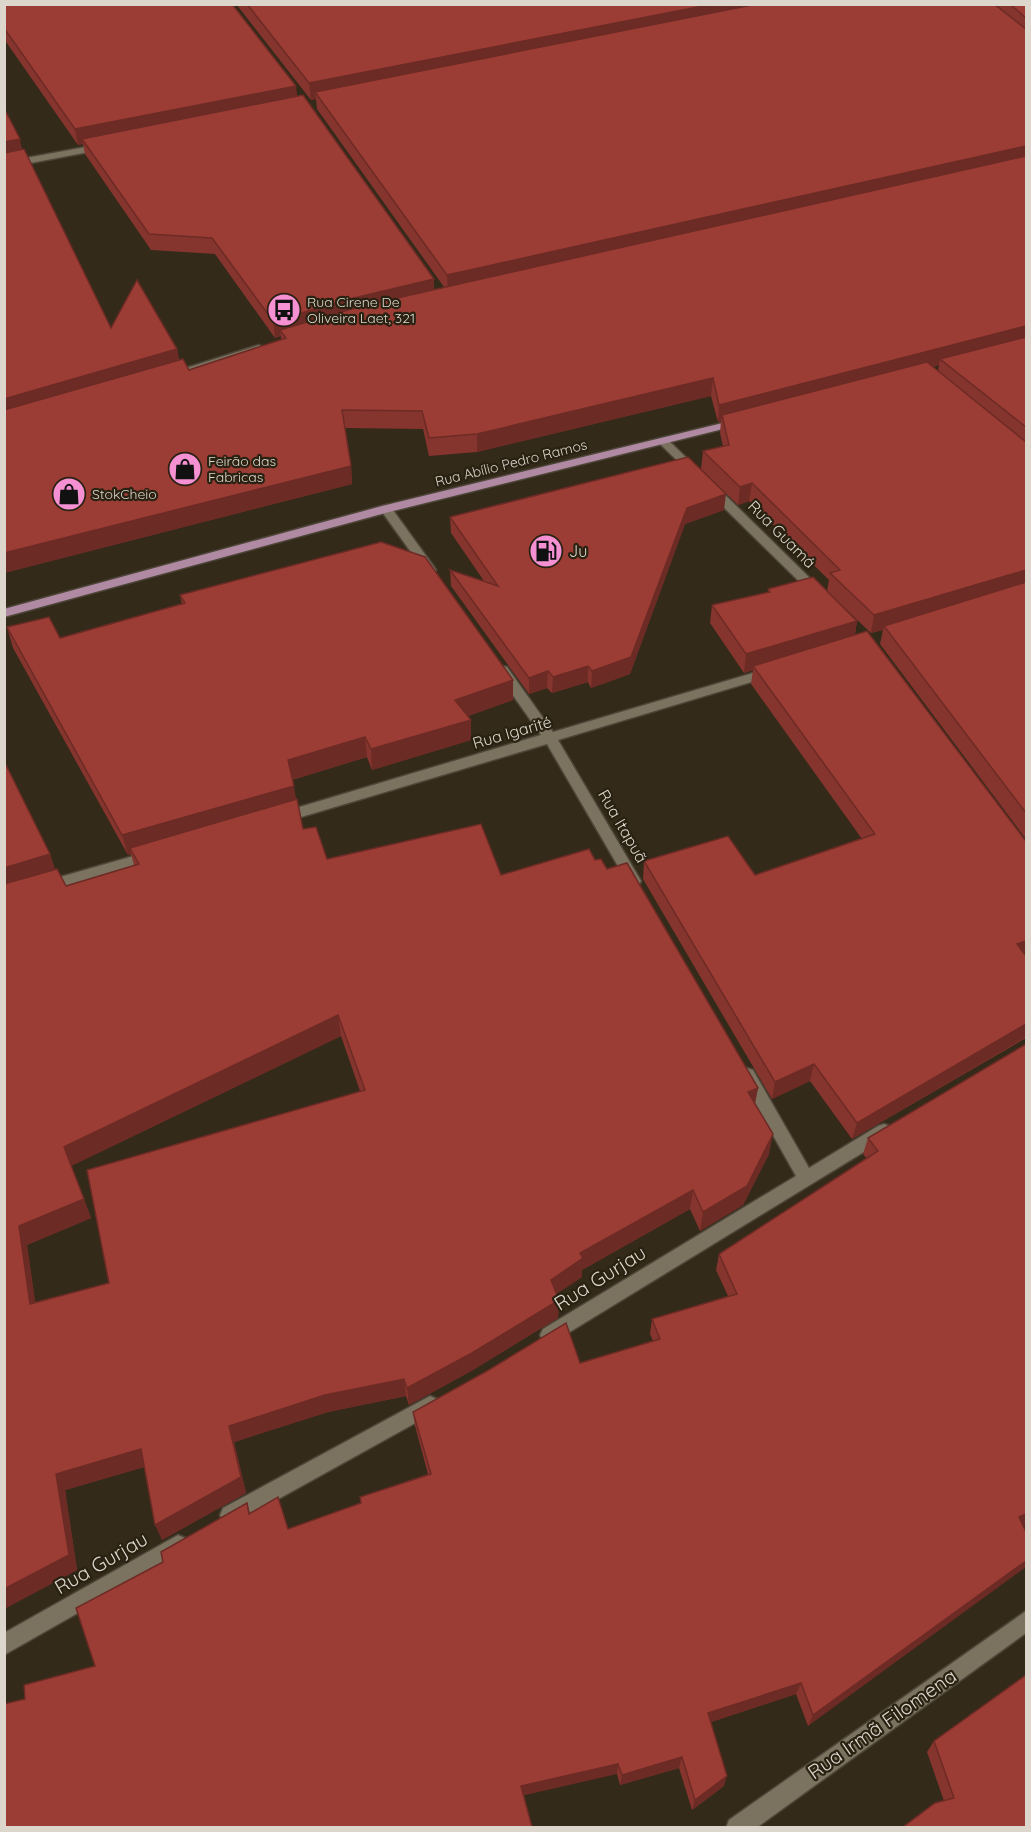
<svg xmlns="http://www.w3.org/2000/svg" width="1031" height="1832" viewBox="0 0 1031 1832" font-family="Quicksand,sans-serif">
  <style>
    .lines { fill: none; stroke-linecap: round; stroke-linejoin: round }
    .minor-casing { stroke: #4d4638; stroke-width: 3 }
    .primary-casing { stroke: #4d4638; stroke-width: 3 }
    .minor { fill: #7c7260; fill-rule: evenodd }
    .primary { fill: #b089a3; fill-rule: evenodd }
    .wall { fill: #86342e; fill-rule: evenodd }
    .shaded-wall { fill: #6d2b25 }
    .building { fill: #9c3d35; stroke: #6d2b25; stroke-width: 1.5; fill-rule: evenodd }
    .labels { text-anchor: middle; stroke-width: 4.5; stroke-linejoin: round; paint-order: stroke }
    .far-poi-label { font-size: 14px; fill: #dcd6cc; stroke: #292111; text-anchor: start }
    .far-street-label { font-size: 14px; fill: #dcd6cc; stroke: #292111 }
    .street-label { font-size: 16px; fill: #dcd6cc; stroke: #292111 }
    .poi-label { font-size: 16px; fill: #dcd6cc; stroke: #292111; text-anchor: start }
    .near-street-label { font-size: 20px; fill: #dcd6cc; stroke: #292111 }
  </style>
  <rect width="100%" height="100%" fill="#332a1a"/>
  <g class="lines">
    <defs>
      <g id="minor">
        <path d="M102 144 107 147 105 149 4 168V162Z"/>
        <path d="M259 345 264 348 263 350 174 377H166L164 375Z"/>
        <path d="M664 439 668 440 698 469V473H690L660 444 658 442Z"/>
        <path d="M711 484 715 485 822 590 824 593 822 596H814L707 491 705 488Z"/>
        <path d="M386 505 390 506 434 567 436 570 434 573H426L380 509Z"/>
        <path d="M502 666 507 667 553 732 770 668 777 672 775 675 558 740 641 881 639 885H629L547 744 281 823 276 822 274 818 276 814 541 735 495 670Z"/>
        <path d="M151 851 158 856 156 860 4 905V893Z"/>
        <path d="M747 1068 753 1070 809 1168 878 1126 884 1124 890 1126 892 1131 890 1136 555 1341 549 1343 543 1341 540 1335 543 1329 796 1176 739 1075 741 1070Z"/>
        <path d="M430 1396 437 1399 439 1405 437 1411 237 1522 230 1525 223 1522 220 1515 223 1508Z"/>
        <path d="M178 1535 185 1538 188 1545 185 1552 4 1655V1633Z"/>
        <path d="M1026 1611V1633L756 1828H726L729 1820Z"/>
      </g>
      <path id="primary" d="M739 419 745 422 743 424 389 512 4 617V609L382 506Z"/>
    </defs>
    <use href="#minor" class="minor-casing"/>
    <use href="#primary" class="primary-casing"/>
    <use href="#minor" class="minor"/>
    <use href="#primary" class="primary"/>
  </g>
  <g class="wall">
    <path d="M4 4 297 96 434 290 444 287 317 109 316 99 311 100 236 4H1026V839L880 644 883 630 871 633 835 599 857 621 855 634 1025 840H1026V1041V1038L852 1139 810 1081 772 1099 643 879 644 861 755 875 862 839 751 684 753 670 744 673 710 623 712 605 768 592V589L827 591 829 580 749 501 738 505 701 469 703 451 723 446 720 433 721 421 718 422 711 396 477 452 429 456 423 429 345 428 351 466 352 484 4 573V108L22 149 111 328 177 349 179 360 189 370 281 340V336L275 338 215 254 151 250 85 154 83 144 78 145 4 39ZM939 365 938 371 933 367Z"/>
    <path d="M724 510 685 524 630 674 591 688 588 682 552 693 547 688 529 694 451 586 450 570 484 581 451 533 450 517Z"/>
    <path d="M180 595 513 700 468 716 471 720V740L372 770 367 757 292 780 296 800 303 829 327 859 501 875 595 860 607 869 758 1088 755 1104 769 1154 743 1205 700 1231 690 1209 582 1270V1277L556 1294 559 1300 558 1318 473 1370 409 1405 406 1396 328 1412 234 1442 246 1493 162 1540 144 1467 65 1490 77 1570 4 1609V761L50 854 55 870 66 886 134 865 131 854 128 855 13 648 7 627 60 638 182 604ZM341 1036 360 1091 109 1283 35 1302 27 1245 91 1218 71 1166Z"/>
    <path d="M1026 1044V1525L1024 1526 808 1726 796 1694 711 1722 724 1786 692 1810 679 1768 620 1785 617 1774 25 1699 95 1666 163 1562 247 1503 250 1513 288 1529 361 1504 360 1497 428 1474 415 1426 413 1412 653 1341 650 1334 652 1319 728 1296 716 1270 719 1254 866 1158 863 1154 868 1138Z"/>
    <path d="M934 1741 1026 1827 944 1801 927 1752Z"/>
  </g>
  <g class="shaded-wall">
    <path d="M713 4H793L315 92 316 99 311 100 309 83Z"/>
    <path d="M296 86 298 102 82 139 83 144 78 145 75 129Z"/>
    <path d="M20 139 23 156 4 160V142Z"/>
    <path d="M1026 146V158L448 292 447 275Z"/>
    <path d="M434 279V296L280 330 281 336 275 338 273 321 354 298Z"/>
    <path d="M1026 326V339L940 359 939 365 723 421 722 415 721 421 718 422 719 405Z"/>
    <path d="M177 349 180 366 4 418V399Z"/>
    <path d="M713 378 711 396 477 452V434Z"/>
    <path d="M351 466 352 484 4 573V553Z"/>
    <path d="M752 483 749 501 738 505 740 487Z"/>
    <path d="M726 494 724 510 685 524 630 674 591 688 592 671 687 508Z"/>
    <path d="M1026 570V586L884 626 883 630 871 633 874 615Z"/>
    <path d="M857 621 854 639 753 666V670L744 673 746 654Z"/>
    <path d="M588 666V682L552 693 553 677Z"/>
    <path d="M548 671 547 688 529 694V678Z"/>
    <path d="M513 680V700L456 720 455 700Z"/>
    <path d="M471 720V740L372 770 371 749Z"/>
    <path d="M365 737 367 757 291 780 288 760Z"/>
    <path d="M294 786 297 806 130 848 131 854 128 855 122 835Z"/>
    <path d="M50 854 57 875 4 891V868Z"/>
    <path d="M1026 941V956L1017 944Z"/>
    <path d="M338 1015 341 1036 71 1166 64 1147Z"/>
    <path d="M1026 1024V1037L852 1139 857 1123Z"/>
    <path d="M814 1064 810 1081 772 1099 775 1082Z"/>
    <path d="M758 1088 754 1107 748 1092Z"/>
    <path d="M773 1134 769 1154 743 1205 700 1231 703 1212Z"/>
    <path d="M693 1190 690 1209 582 1270V1277L550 1298 551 1280 580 1253Z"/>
    <path d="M84 1199 91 1218 27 1245 38 1322 30 1304 19 1226Z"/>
    <path d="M559 1300 558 1318 473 1370 409 1405 407 1388Z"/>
    <path d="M404 1379 406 1396 328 1412 234 1442 246 1493 162 1540 155 1525 229 1426 325 1395Z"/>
    <path d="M141 1449 148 1466 65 1490 77 1570 4 1609V1589L56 1474Z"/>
    <path d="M1026 1514V1525L1011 1530 1019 1517Z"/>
    <path d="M1026 1561V1567L808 1726 813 1715Z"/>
    <path d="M801 1683 796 1694 705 1724 708 1713Z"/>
    <path d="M682 1757 679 1768 620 1785 622 1775Z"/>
    <path d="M618 1764 617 1774 521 1796V1786Z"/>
    <path d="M727 1776 724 1786 692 1810 695 1800Z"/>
  </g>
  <g class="building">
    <path d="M4 4H232L296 86 75 129 4 28Z"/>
    <path d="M247 4H713L309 83Z"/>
    <path d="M757 4H994L1026 29V146L447 275 315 92Z"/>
    <path d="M1010 4H1026V18Z"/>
    <path d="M303 95 434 279 354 298 273 321 212 238 149 234 82 139Z"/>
    <path d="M4 108 20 139 4 142Z"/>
    <path d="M24 149 111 328 137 280 177 349 4 399V153Z"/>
    <path d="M1026 156V326L719 405 713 378 477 434 429 438 422 411 342 410 351 466 4 553V410L183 359 189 370 286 338 280 330 362 306Z"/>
    <path d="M1026 337V427L940 359Z"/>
    <path d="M927 362 1026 442V570L874 615 830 573 840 570 752 483 740 487 703 451 729 445 722 415Z"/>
    <path d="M688 457 726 494 687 508 631 657 592 671 588 666 553 677 548 671 529 678 450 570 498 586 450 517Z"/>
    <path d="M381 542 425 557 513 680 455 700 471 720 371 749 365 737 288 760 294 786 122 835 7 627 49 617 60 638 185 603 180 595Z"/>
    <path d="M813 577 857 621 746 654 712 605 770 592 768 589Z"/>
    <path d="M1026 582V813L884 626Z"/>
    <path d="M867 631 1025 840H1026V941L1017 944 1026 956V1024L857 1123 814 1064 775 1082 644 861 728 836 755 875 875 834 753 666Z"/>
    <path d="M4 761 50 854 4 868Z"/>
    <path d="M297 799 303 829 316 827 327 859 481 824 501 875 589 849 595 860 601 859 607 869 627 863 758 1088 748 1092 773 1134 747 1186 703 1212 693 1190 580 1253 583 1258 551 1280 559 1300 472 1353 407 1388 404 1379 325 1395 229 1426 241 1477 155 1525 141 1449 56 1474 69 1555 4 1589V884L57 869 66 886 139 864 130 848ZM338 1015 365 1090 87 1170 109 1283 30 1304 19 1226 84 1199 64 1147Z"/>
    <path d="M1026 1044V1514L1019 1517 1026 1532V1561L813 1715 801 1683 708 1713 727 1776 695 1800 682 1757 622 1775 618 1764 521 1786 532 1827H4V1704L25 1699 24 1685 95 1666 76 1608 163 1562 161 1552 247 1503 249 1514 278 1497 288 1529 361 1503 360 1497 431 1474 413 1412 487 1371 566 1323 580 1363 660 1339 652 1319 737 1294 719 1254 878 1151 868 1138Z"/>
    <path d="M1026 1675V1827H903L935 1803 954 1798 934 1741Z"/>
  </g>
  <defs>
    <symbol id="bus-disc" viewBox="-11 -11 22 22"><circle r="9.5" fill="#f591d2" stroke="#292111"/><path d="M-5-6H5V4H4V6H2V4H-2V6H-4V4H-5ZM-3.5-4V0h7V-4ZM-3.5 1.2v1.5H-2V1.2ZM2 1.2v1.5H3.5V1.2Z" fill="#111"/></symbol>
    <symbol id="shop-disc" viewBox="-11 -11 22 22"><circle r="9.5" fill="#f591d2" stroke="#292111"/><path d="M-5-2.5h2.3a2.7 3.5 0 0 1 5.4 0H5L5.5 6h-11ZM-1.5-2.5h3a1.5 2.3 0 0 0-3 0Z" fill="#111"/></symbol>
    <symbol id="fuel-disc" viewBox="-11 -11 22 22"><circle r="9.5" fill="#f591d2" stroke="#292111"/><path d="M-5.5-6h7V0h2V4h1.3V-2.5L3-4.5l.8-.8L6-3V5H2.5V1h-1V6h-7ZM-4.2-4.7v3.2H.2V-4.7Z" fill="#111"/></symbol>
  </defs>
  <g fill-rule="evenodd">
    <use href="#bus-disc" x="265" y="291" width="38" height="38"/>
    <use href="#shop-disc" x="166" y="450" width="38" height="38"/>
    <use href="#shop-disc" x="50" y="475" width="38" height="38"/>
    <use href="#fuel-disc" x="527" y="532" width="38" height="38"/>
  </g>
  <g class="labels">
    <g class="far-poi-label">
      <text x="307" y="307">Rua Cirene De<tspan x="307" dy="16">Oliveira Laet, 321</tspan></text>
      <text x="208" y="466">Feirão das<tspan x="208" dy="16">Fabricas</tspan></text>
      <text x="92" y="499">StokCheio</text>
    </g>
    <g class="far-street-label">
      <text transform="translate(511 463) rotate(-14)" y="5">Rua Abílio Pedro Ramos</text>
    </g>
    <g class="street-label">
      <text transform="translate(782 534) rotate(45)" y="6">Rua Guamá</text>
      <text transform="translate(512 732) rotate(-16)" y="6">Rua Igarité</text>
      <text transform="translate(623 826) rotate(60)" y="6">Rua Itapuã</text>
    </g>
    <g class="poi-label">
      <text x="569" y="557">Ju</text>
    </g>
    <g class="near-street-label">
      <text transform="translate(600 1278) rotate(-32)" y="7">Rua Gurjau</text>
      <text transform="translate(101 1563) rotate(-30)" y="7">Rua Gurjau</text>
      <text transform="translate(882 1724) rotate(-35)" y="7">Rua Irmã Filomena</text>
    </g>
  </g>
  <rect width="1031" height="1832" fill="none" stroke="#dcd6cc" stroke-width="12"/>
</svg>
